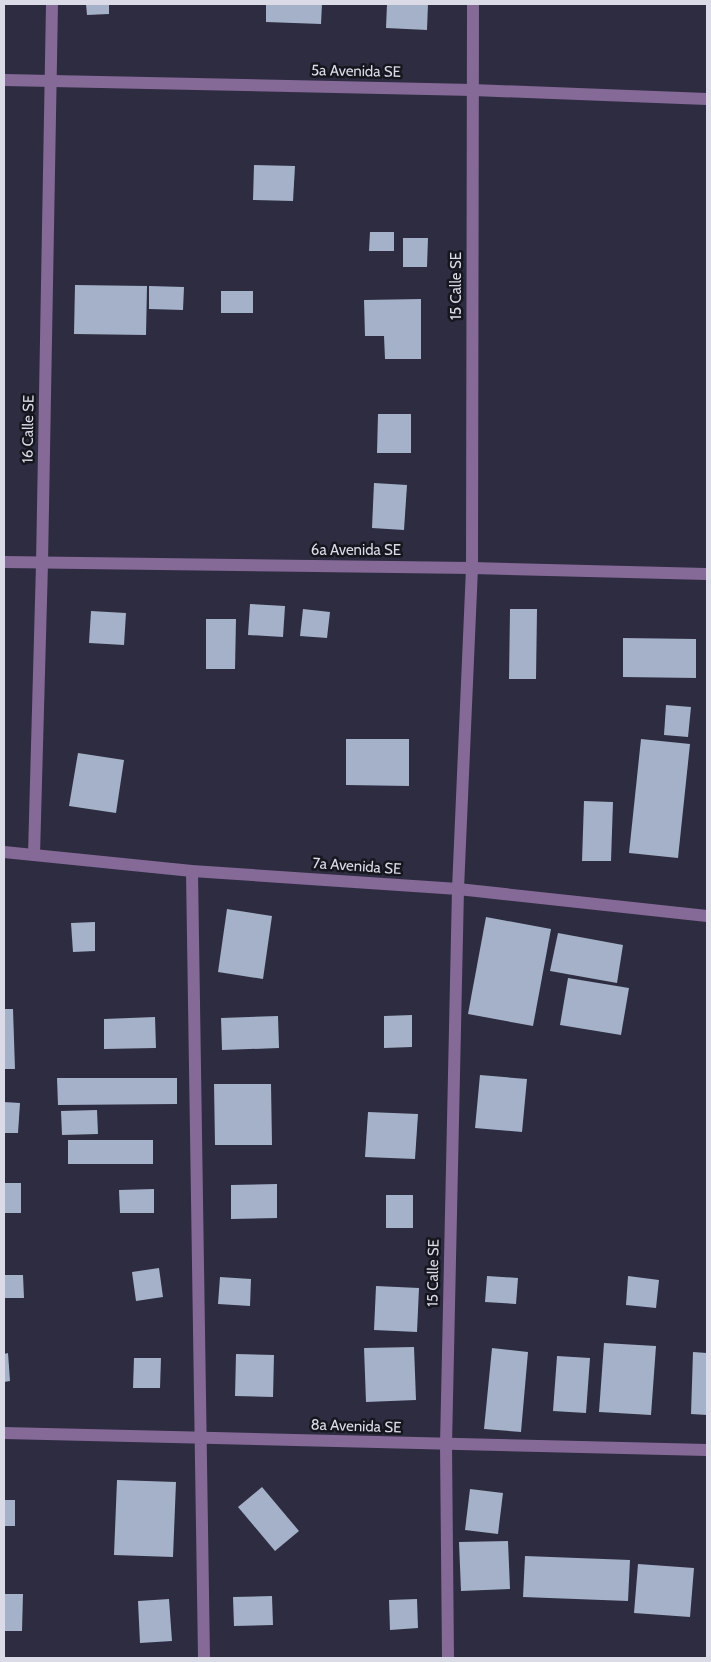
<svg xmlns="http://www.w3.org/2000/svg" width="711" height="1662" viewBox="0 0 711 1662" font-family="Cabin,sans-serif">
  <style>
    .building { fill: #a4b1c8 }
    .lines { fill: none; stroke-linecap: round; stroke-linejoin: round }
    .minor { stroke: #856997; stroke-width: 12 }
    .labels { text-anchor: middle; stroke-width: 5; stroke-linejoin: round; paint-order: stroke }
    .street-label { font-size: 15px; fill: #dbdbe8; stroke: #16161f }
  </style>
  <rect width="100%" height="100%" fill="#2d2c40"/>
  <g class="building">
    <path d="M86 4H109V14L87 15Z"/>
    <path d="M266 4H322L321 24 266 22Z"/>
    <path d="M387 4H428L427 30 386 28Z"/>
    <path d="M254 165 295 166 293 201 253 200Z"/>
    <path d="M370 232H394V251H369Z"/>
    <path d="M403 238H428L427 267H403Z"/>
    <path d="M75 285 147 286 146 335 74 334Z"/>
    <path d="M149 286 184 287 183 310 149 309Z"/>
    <rect x="221" y="291" width="32" height="22"/>
    <path d="M421 299V359H385L384 336H365L364 300Z"/>
    <path d="M378 414H411V453H377Z"/>
    <path d="M374 483 407 485 404 530 372 528Z"/>
    <path d="M250 604 285 606 283 637 248 635Z"/>
    <path d="M303 609 330 612 327 638 300 636Z"/>
    <path d="M510 609H537L536 679H509Z"/>
    <path d="M91 611 126 613 124 645 89 643Z"/>
    <path d="M206 619H236L235 669H206Z"/>
    <path d="M623 638 696 639V678L623 677Z"/>
    <path d="M666 705 691 707 688 737 664 735Z"/>
    <path d="M346 739H409V786L346 785Z"/>
    <path d="M641 739 690 744 678 858 629 853Z"/>
    <path d="M78 753 124 760 116 813 69 806Z"/>
    <path d="M584 801 613 802 611 861H582Z"/>
    <path d="M227 909 272 916 263 979 218 972Z"/>
    <path d="M486 917 551 929 533 1026 468 1014Z"/>
    <path d="M95 922V951L73 952 71 923Z"/>
    <path d="M558 933 623 945 617 983 550 971Z"/>
    <path d="M568 978 629 988 621 1035 560 1025Z"/>
    <path d="M4 1009H13L15 1069H4Z"/>
    <path d="M412 1015V1047L384 1048V1016Z"/>
    <path d="M278 1016 279 1048 222 1050 221 1018Z"/>
    <path d="M155 1017 156 1048 104 1049V1019Z"/>
    <path d="M480 1075 527 1079 522 1132 475 1128Z"/>
    <path d="M57 1078H177V1104L58 1105Z"/>
    <path d="M214 1084H271L272 1145H215Z"/>
    <path d="M4 1102 20 1103 18 1133H4Z"/>
    <path d="M97 1110 98 1134 62 1135 61 1111Z"/>
    <path d="M368 1112 418 1114 415 1159 365 1157Z"/>
    <rect x="68" y="1140" width="85" height="24"/>
    <rect x="4" y="1183" width="17" height="30"/>
    <path d="M277 1184V1218L231 1219V1185Z"/>
    <path d="M154 1189V1213H120L119 1190Z"/>
    <rect x="386" y="1195" width="27" height="33"/>
    <path d="M159 1268 163 1297 136 1301 132 1272Z"/>
    <path d="M4 1275H23L24 1298H4Z"/>
    <path d="M487 1276 518 1278 516 1304 485 1302Z"/>
    <path d="M628 1276 659 1280 656 1308 626 1305Z"/>
    <path d="M220 1277 251 1279 250 1306 218 1304Z"/>
    <path d="M376 1286 419 1288 417 1332 374 1330Z"/>
    <path d="M604 1343 656 1346 651 1415 599 1412Z"/>
    <path d="M414 1347 416 1400 366 1402 364 1348Z"/>
    <path d="M492 1348 528 1352 521 1432 484 1429Z"/>
    <path d="M693 1352 707 1353V1415L691 1414Z"/>
    <path d="M8 1353 10 1381 4 1382V1354Z"/>
    <path d="M236 1354 274 1355 273 1397 235 1396Z"/>
    <path d="M557 1356 590 1358 586 1413 553 1411Z"/>
    <path d="M134 1358H161L160 1388H133Z"/>
    <path d="M117 1480 176 1482 173 1557 114 1555Z"/>
    <path d="M262 1487 299 1531 275 1551 238 1507Z"/>
    <path d="M470 1489 503 1493 498 1534 465 1530Z"/>
    <rect x="4" y="1500" width="11" height="26"/>
    <path d="M508 1541 510 1589 461 1591 459 1542Z"/>
    <path d="M525 1556 630 1560 628 1601 523 1597Z"/>
    <path d="M638 1564 694 1568 690 1617 634 1613Z"/>
    <path d="M4 1594H23L22 1631H4Z"/>
    <path d="M272 1596 273 1625 234 1626 233 1597Z"/>
    <path d="M169 1599 172 1641 140 1643 138 1601Z"/>
    <path d="M417 1599 418 1628 390 1630 389 1600Z"/>
  </g>
  <g class="lines">
    <g class="minor">
      <path d="M4 80 473 90 707 99"/>
      <path d="M4 562 472 568 707 574"/>
      <path d="M4 852 192 871 458 889 707 916"/>
      <path d="M34 855 42 564 52 4"/>
      <path d="M192 871 204 1658"/>
      <path d="M4 1433 707 1450"/>
      <path d="M448 1658 446 1445 458 889 472 568 473 4"/>
    </g>
  </g>
  <g class="labels">
    <g class="street-label">
      <text transform="translate(356 71) rotate(1)" y="5">5a Avenida SE</text>
      <text transform="translate(456 286) rotate(-90)" y="5">15 Calle SE</text>
      <text transform="translate(28 429) rotate(-89)" y="5">16 Calle SE</text>
      <text x="356" y="555">6a Avenida SE</text>
      <text transform="translate(357 866) rotate(4)" y="5">7a Avenida SE</text>
      <text transform="translate(433 1273) rotate(-89)" y="5">15 Calle SE</text>
      <text transform="translate(356 1426) rotate(2)" y="5">8a Avenida SE</text>
    </g>
  </g>
  <rect width="711" height="1662" fill="none" stroke="#dbdbe8" stroke-width="10"/>
</svg>
